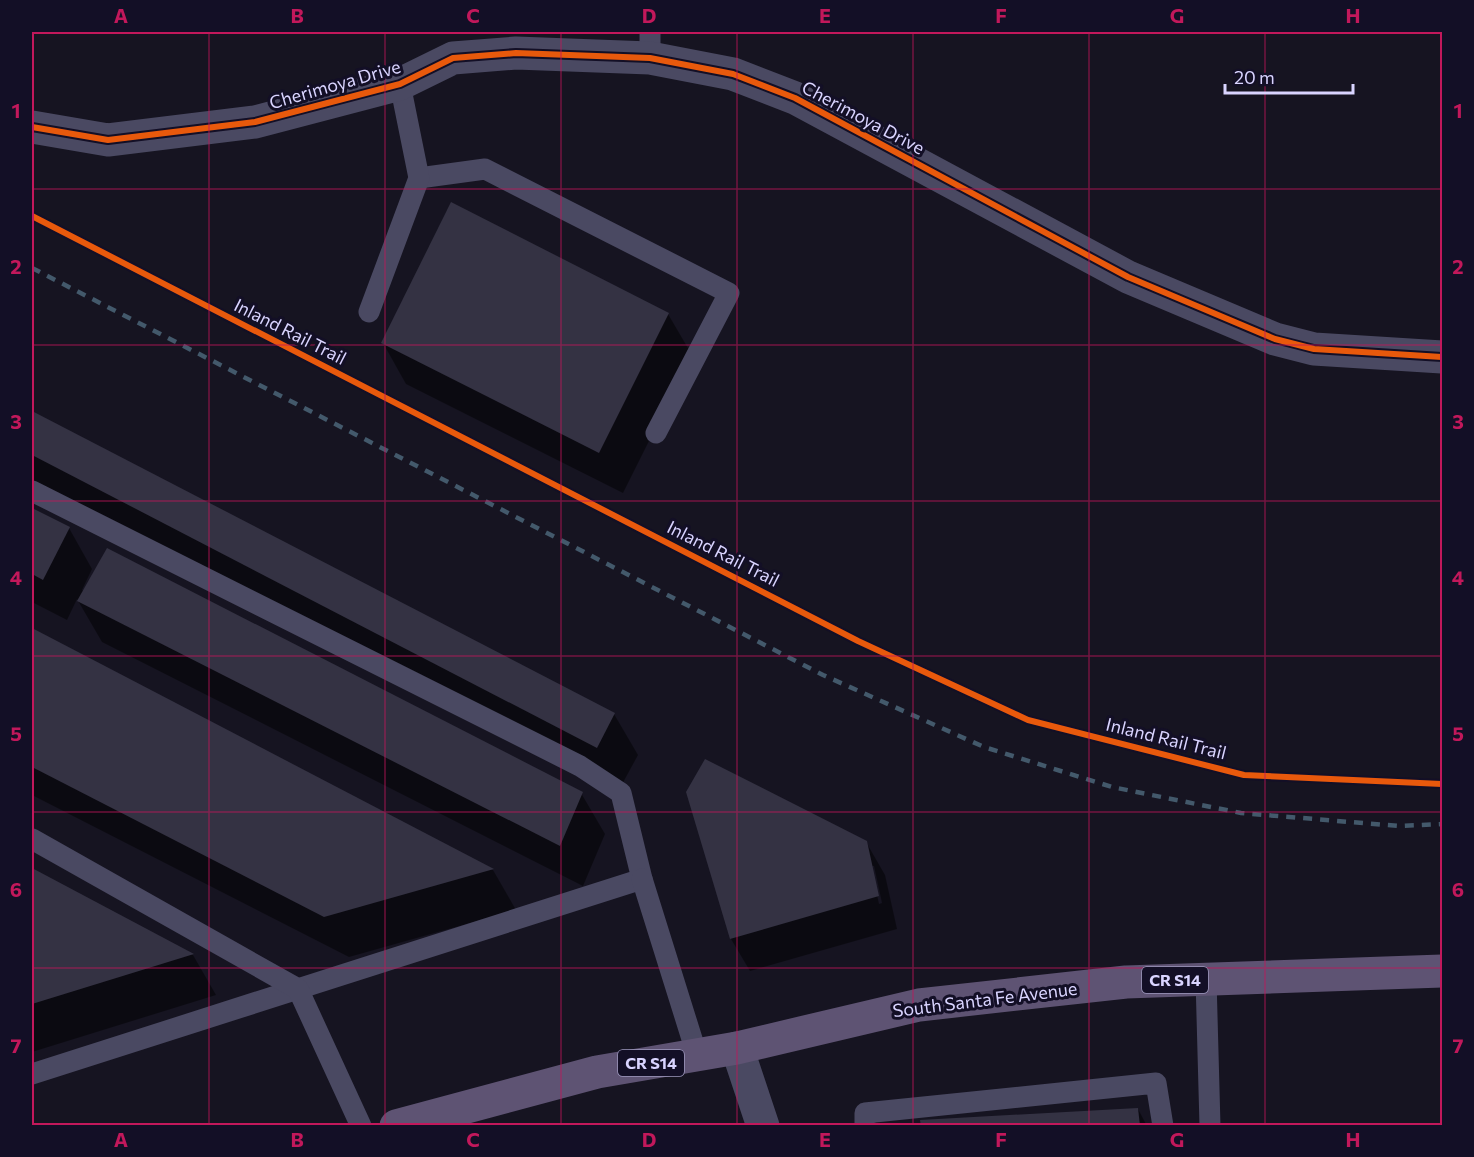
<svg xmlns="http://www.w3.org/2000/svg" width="1474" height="1157" viewBox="0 0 1474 1157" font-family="Commissioner,sans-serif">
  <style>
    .shadow { fill: #0007; fill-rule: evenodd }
    .building { fill: #343243 }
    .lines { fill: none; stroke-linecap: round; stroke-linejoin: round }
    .service { stroke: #4a4962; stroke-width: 21 }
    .minor { stroke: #4a4962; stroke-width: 33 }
    .tertiary { stroke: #4a4962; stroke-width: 33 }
    .primary { stroke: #5e5373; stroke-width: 33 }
    .rail { stroke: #43596b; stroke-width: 4.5; stroke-dasharray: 9 8; stroke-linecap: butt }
    .cycleway-casing { stroke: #130f26; stroke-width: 10 }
    .cycleway { stroke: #e8590c; stroke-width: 6 }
    .grid { fill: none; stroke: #c2185b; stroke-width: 1.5; stroke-opacity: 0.55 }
    .labels { text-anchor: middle; stroke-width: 6; stroke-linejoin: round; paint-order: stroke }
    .shield { fill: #130f26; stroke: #9e99be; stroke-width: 1.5 }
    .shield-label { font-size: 16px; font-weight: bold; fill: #d9d4ff }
    .street-label { font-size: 18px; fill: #d9d4ff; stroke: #130f26 }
    .neatline { fill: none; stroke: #c2185b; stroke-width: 2 }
    .grid-label { font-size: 20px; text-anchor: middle; font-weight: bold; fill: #c2185b }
  </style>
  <rect width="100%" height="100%" fill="#161421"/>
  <g class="shadow">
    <path d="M668 314 692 355 623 493 406 384 383 343Z"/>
    <path d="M32 412 614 714 638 755 620 788 32 483Z"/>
    <path d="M32 509 69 528 92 569 82 590 84 592 581 793 605 834 583 886 102 642 77 599 67 620 32 602Z"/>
    <path d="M32 629 493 870 516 910 349 957 32 795Z"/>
    <path d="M687 792 866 842 885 875 897 929 750 971 731 939ZM871 866H874L882 903 879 904Z"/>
    <path d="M32 870 193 955 216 995 32 1052Z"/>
    <path d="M1138 1109 1147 1126H922Z"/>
  </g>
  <g class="building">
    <path d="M451 202 669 313 599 453 381 343Z"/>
    <path d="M32 411 615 713 597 748 32 455Z"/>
    <path d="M32 508 70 527 43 580 32 574Z"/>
    <path d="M107 548 583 792 560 846 77 601Z"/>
    <path d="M32 628 494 869 324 917 32 767Z"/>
    <path d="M705 759 867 841 879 896 730 939 686 792Z"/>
    <path d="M32 868 194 954 32 1004Z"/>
    <path d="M1138 1108 1140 1126H921L920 1120Z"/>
  </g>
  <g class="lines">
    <g class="service">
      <path d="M650 58V32"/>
      <path d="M419 178 485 169 729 293 656 433"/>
      <path d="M369 312 419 178 400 84"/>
      <path d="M32 491 580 766 621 793 642 879 32 1074"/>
      <path d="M32 839 298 989 361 1126"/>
      <path d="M642 879 697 1055"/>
      <path d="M1206 979 1210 1126"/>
      <path d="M865 1126V1113L1156 1083 1163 1126"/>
    </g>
    <path class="minor" d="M32 127 108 140 255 122 400 84 453 58 516 53 650 58 733 74 795 98 1128 277 1275 339 1314 349 1442 357"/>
    <path class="tertiary" d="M737 1048 763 1126"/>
    <path class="primary" d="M396 1126 597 1072 737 1048 919 1005 1126 982 1442 971"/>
    <path class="rail" d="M32 268 823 675 984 747 1112 787 1241 813 1399 826 1442 824"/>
    <defs>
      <g id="cycleway">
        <path d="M32 127 108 140 255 122 400 84 453 58 516 53 650 58 733 74 795 98 1128 277 1275 339 1314 349 1442 357"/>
        <path d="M32 216 858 641 1028 720 1244 775 1442 784"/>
      </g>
    </defs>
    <use href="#cycleway" class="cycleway-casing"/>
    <use href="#cycleway" class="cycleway"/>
  </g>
  <path class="grid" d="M209 32V1126M385 32V1126M561 32V1126M737 32V1126M913 32V1126M1089 32V1126M1265 32V1126M32 189H1442M32 345H1442M32 501H1442M32 656H1442M32 812H1442M32 968H1442"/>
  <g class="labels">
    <g class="shield">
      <rect x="1142" y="967" width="66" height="26" rx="4.5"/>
      <rect x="618" y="1050" width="66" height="26" rx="4.5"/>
    </g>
    <g class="shield-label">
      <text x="1175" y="986">CR S14</text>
      <text x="651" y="1069">CR S14</text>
    </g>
    <g class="street-label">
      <text transform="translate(335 85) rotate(-16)" y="6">Cherimoya Drive</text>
      <text transform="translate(863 118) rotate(28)" y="6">Cherimoya Drive</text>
      <text transform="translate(290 332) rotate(27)" y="6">Inland Rail Trail</text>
      <text transform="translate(723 554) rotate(27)" y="6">Inland Rail Trail</text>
      <text transform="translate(1166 739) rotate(14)" y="6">Inland Rail Trail</text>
      <text transform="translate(985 1000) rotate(-7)" y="6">South Santa Fe Avenue</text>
    </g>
  </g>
  <rect width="1474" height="1157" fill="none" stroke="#130f26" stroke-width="66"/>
  <path d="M1225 84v9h128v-9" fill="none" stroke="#d9d4ff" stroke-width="3"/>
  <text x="1234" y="84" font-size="18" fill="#d9d4ff" stroke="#130f26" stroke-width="4.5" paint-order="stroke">20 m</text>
  <rect x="33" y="33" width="1408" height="1091" class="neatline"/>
  <g class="grid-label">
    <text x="121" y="23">A</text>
    <text x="297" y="23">B</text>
    <text x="473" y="23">C</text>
    <text x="649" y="23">D</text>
    <text x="825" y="23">E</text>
    <text x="1001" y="23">F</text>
    <text x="1177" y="23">G</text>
    <text x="1353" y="23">H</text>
    <text x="16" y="118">1</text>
    <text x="1458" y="118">1</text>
    <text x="16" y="274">2</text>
    <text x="1458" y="274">2</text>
    <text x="16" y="429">3</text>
    <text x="1458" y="429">3</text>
    <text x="16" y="585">4</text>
    <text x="1458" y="585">4</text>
    <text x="16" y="741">5</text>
    <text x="1458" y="741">5</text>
    <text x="16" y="897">6</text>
    <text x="1458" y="897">6</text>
    <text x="16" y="1053">7</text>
    <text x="1458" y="1053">7</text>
    <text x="121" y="1147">A</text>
    <text x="297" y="1147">B</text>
    <text x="473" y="1147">C</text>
    <text x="649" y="1147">D</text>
    <text x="825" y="1147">E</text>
    <text x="1001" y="1147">F</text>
    <text x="1177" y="1147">G</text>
    <text x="1353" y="1147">H</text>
  </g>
</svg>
